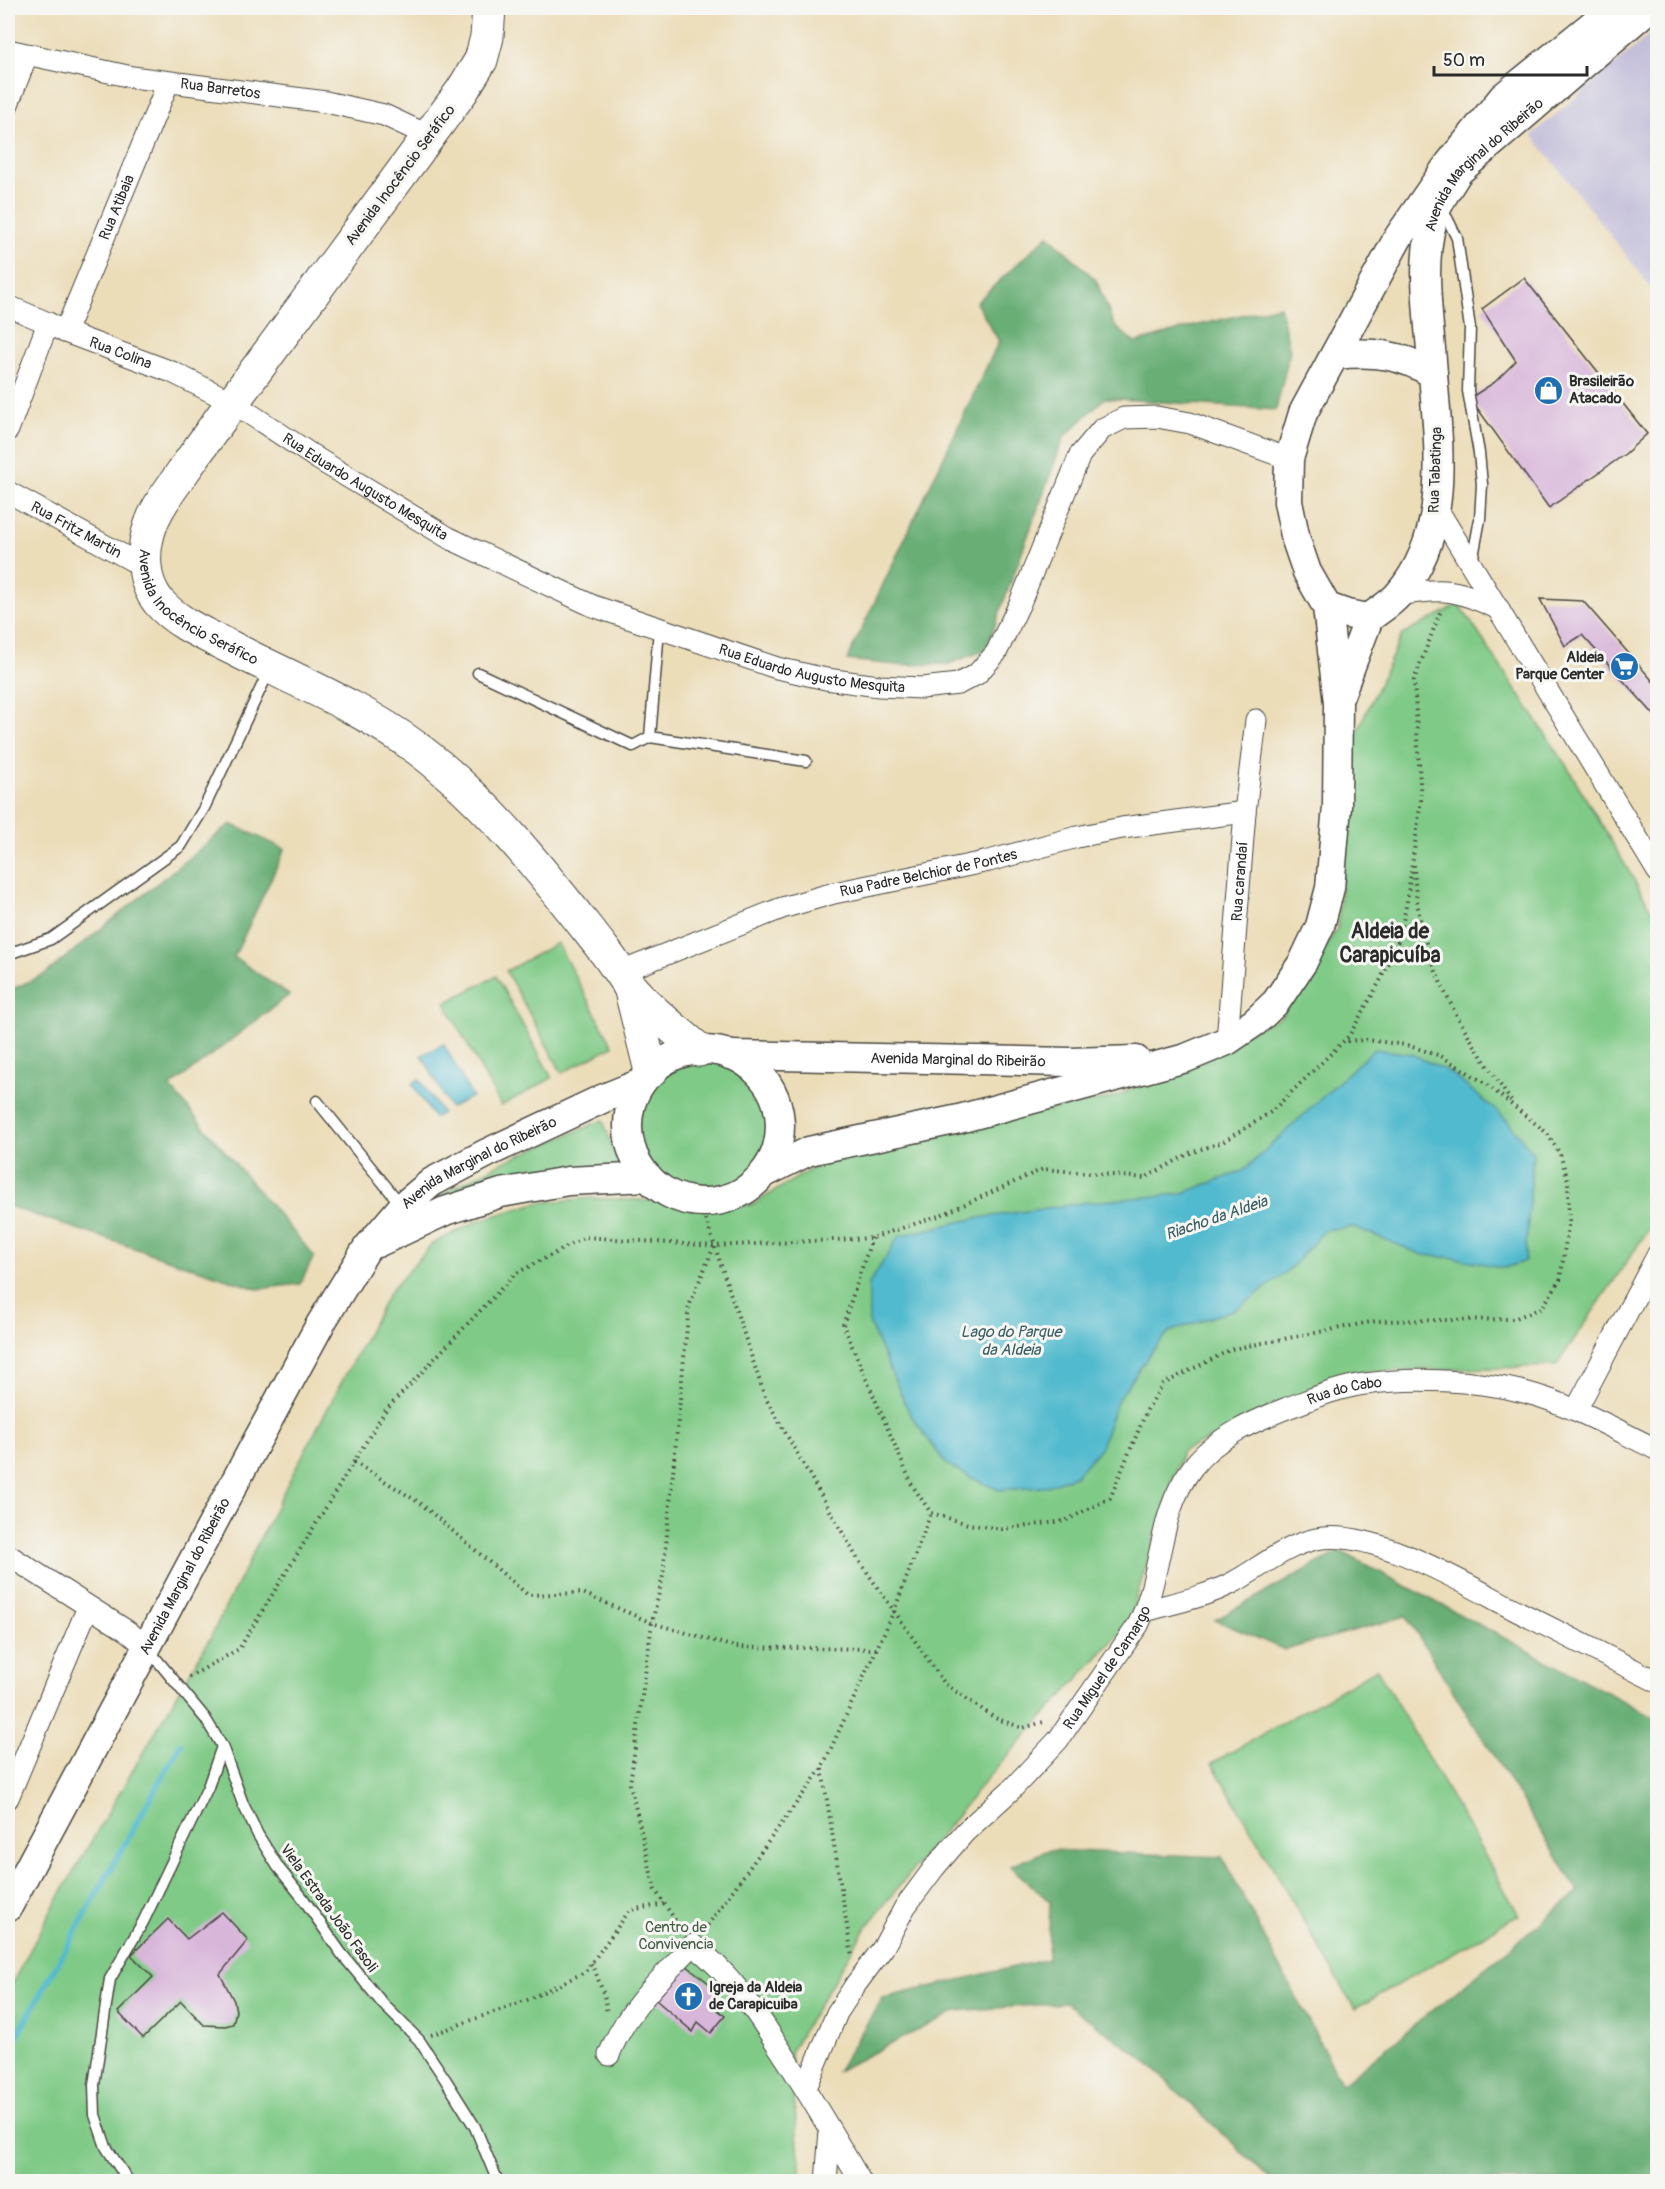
<svg xmlns="http://www.w3.org/2000/svg" width="1665" height="2189" viewBox="0 0 1665 2189" font-family="Pangolin,sans-serif">
  <style>
    .industrial { fill: #c5c0da }
    .green { fill: #80ca87; stroke: #567a59; stroke-width: 1.5 }
    .forest { fill: #68ae74; stroke: #4a6c50; stroke-width: 1.5 }
    .water { fill: #51bace; stroke: #3e727c; stroke-width: 1.5 }
    .lines { fill: none; stroke-linecap: round; stroke-linejoin: round }
    .stream { stroke: #51bace; stroke-width: 6 }
    .building { fill: #d8b6da }
    .service-casing { stroke: #484640; stroke-width: 13 }
    .minor-casing { stroke: #484640; stroke-width: 23 }
    .secondary-casing { stroke: #484640; stroke-width: 31 }
    .primary-casing { stroke: #484640; stroke-width: 35 }
    .path { stroke: #484640; stroke-width: 4; stroke-dasharray: 1.5 4.5; stroke-linecap: butt }
    .service { stroke: #fff; stroke-width: 10 }
    .minor { stroke: #fff; stroke-width: 21 }
    .secondary { stroke: #fff; stroke-width: 28 }
    .primary { stroke: #fff; stroke-width: 33 }
    .labels { text-anchor: middle; stroke-width: 6; stroke-linejoin: round; paint-order: stroke }
    .street-label { font-size: 15px; fill: #2b2b2b; stroke: #f6f6f2 }
    .poi-label { font-size: 15px; font-weight: bold; fill: #2b2b2b; stroke: #f6f6f2; text-anchor: start }
    .park-label { font-size: 15px; fill: #445b47; stroke: #f6f6f2 }
    .water-label { font-size: 16px; font-style: italic; fill: #385d64; stroke: #f6f6f2 }
    .district-label { font-size: 21px; font-weight: bold; fill: #2b2b2b; stroke: #f6f6f2 }
  </style>
  <rect width="100%" height="100%" fill="#f6f6f2"/>
  <filter id="ink" filterUnits="userSpaceOnUse"><feTurbulence type="fractalNoise" baseFrequency=".0167" numOctaves="2"/><feDisplacementMap in="SourceGraphic" scale="12" xChannelSelector="R" yChannelSelector="G"/><feConvolveMatrix kernelMatrix="1 2 1 2 8 2 1 2 1" color-interpolation-filters="sRGB"/></filter>
  <filter id="wash" filterUnits="userSpaceOnUse"><feTurbulence type="fractalNoise" baseFrequency=".008" numOctaves="4" result="noise"/><feDisplacementMap in="SourceGraphic" scale="24" xChannelSelector="R" yChannelSelector="G"/><feGaussianBlur stdDeviation="1.35" result="paint"/><feColorMatrix in="noise" values="0 0 0 0 0 0 0 0 0 0 0 0 0 0 0 0 0 1.4 0 .05"/><feComposite in="paint" operator="in"/></filter>
  <g filter="url(#wash)">
    <rect width="100%" height="100%" fill="#ecddb9"/>
    <path class="industrial" d="M1657 28H1658L1657 295 1532 135Z"/>
    <g class="green">
      <path d="M1459 604 1568 768 1657 919V1212L1653 1223 1556 1366 1363 1372 1182 1451 1128 1624 989 1776 866 1927 790 2052 801 2181 8 2182V1991L57 1900 209 1640 288 1483 389 1293 432 1244 477 1221 536 1203 590 1198 752 1205 831 1157 953 1129 1115 1097 1282 1016 1338 927 1351 745 1402 635Z"/>
      <path d="M557 943 613 1046 562 1073 506 971Z"/>
      <path d="M496 976 552 1078 501 1106 445 1003Z"/>
      <circle cx="704" cy="1127" r="65"/>
      <path d="M603 1120 621 1171 435 1211 430 1200 501 1163Z"/>
      <path d="M1377 1669 1519 1915 1355 2009 1212 1763Z"/>
    </g>
    <g class="forest">
      <path d="M1048 235 1096 280 1114 325 1135 343 1190 327 1280 306 1290 351 1276 410 1105 398 1064 437 986 650 948 664 896 665 847 660 999 341 976 303Z"/>
      <path d="M231 824 285 849 234 957 289 995 170 1087 314 1256 300 1284 257 1289 8 1206V991L45 974Z"/>
      <path d="M1340 1551 1657 1719V2181H1273L1142 2058 1066 2003 956 2011 837 2071 883 1998 1048 1959 1050 1902 1010 1866 1049 1850 1222 1857 1342 2084 1579 1892 1406 1616 1285 1650 1215 1620Z"/>
    </g>
    <g class="water">
      <path d="M444 1044 472 1097 450 1108 422 1055Z"/>
      <path d="M1374 1049 1412 1054 1451 1073 1506 1119 1533 1153 1525 1261 1505 1268 1455 1258 1423 1255 1354 1227 1325 1230 1288 1271 1238 1308 1169 1332 1151 1352 1117 1401 1101 1447 1075 1476 1044 1487 999 1490 972 1478 946 1464 910 1414 869 1323V1284L899 1236 972 1219 1089 1202 1180 1194 1243 1171Z"/>
      <path d="M419 1079 442 1113 434 1118 412 1084Z"/>
    </g>
    <g class="lines">
      <path class="stream" d="M8 2052 181 1744"/>
    </g>
    <g id="blocks">
      <g class="building">
        <path d="M1524 278 1647 434 1625 454 1549 508 1470 398 1495 382 1516 361 1482 309Z"/>
        <path d="M1540 599 1583 601 1658 687V719L1582 635 1565 646Z"/>
        <path d="M222 1912 248 1940 220 1974 234 2001 236 2011 233 2024 225 2026 204 2025 181 2001 143 2038 118 2012 153 1977 131 1955 168 1919 187 1939Z"/>
        <path d="M686 1965 720 1992 710 2003 725 2016 711 2033 698 2022 693 2032 656 2000Z"/>
      </g>
    </g>
  </g>
  <g filter="url(#ink)">
    <use href="#blocks" fill-opacity="0" stroke="#484640" stroke-width="1.5"/>
    <g class="lines">
      <defs>
        <g id="service">
          <path d="M1438 209 1447 218 1457 238 1470 328 1468 391 1479 453 1482 484 1480 519 1472 562"/>
          <path d="M478 673 633 746 650 737 806 761"/>
          <path d="M650 737 659 629"/>
          <path d="M8 954 51 939 181 846 204 808 269 671"/>
          <path d="M317 1101 402 1206"/>
          <path d="M148 1649 205 1718 222 1746 243 1804 258 1835 278 1867 302 1897 341 1953 383 2004 419 2040 445 2079 475 2127 498 2182"/>
          <path d="M129 2182 106 2147 95 2115 94 2085 110 1979 143 1922 208 1787 222 1746"/>
        </g>
        <g id="minor">
          <path id="s1" d="M8 50 132 77 326 102 384 115 429 136"/>
          <path d="M8 104 27 55"/>
          <path id="s2" d="M8 306 48 323 65 332 172 372 232 402 318 459 449 538 593 606 777 668 826 679 879 686 922 688 958 684 977 674 996 653 1020 603 1080 455 1102 429 1124 418 1157 417 1190 423 1289 459"/>
          <path id="s3" d="M65 332 168 83"/>
          <path d="M8 430 48 323"/>
          <path id="s4" d="M8 492 144 567"/>
          <path d="M1436 507 1658 872"/>
          <path d="M1397 595C1447 588 1454 588 1499 609"/>
          <path id="s5" d="M621 972 782 908 834 893 989 861 1077 837 1122 828 1245 812"/>
          <path id="s6" d="M1227 1041 1245 812 1256 720"/>
          <path d="M1576 1410 1658 1254"/>
          <path d="M8 1555 127 1631 146 1646"/>
          <path d="M1145 1611C1174 1603 1205 1597 1232 1583 1260 1568 1284 1546 1316 1539 1373 1527 1469 1586 1519 1612 1565 1635 1611 1658 1658 1682"/>
          <path d="M8 1798 88 1607"/>
          <path d="M609 2055C625 2012 661 1978 693 1945 728 1971 753 2007 776 2043 806 2088 833 2135 861 2182"/>
          <path id="s7" d="M806 2088 837 2013 856 1984 883 1948 905 1907 934 1868 965 1832 1012 1789 1058 1740 1138 1625C1163 1575 1157 1514 1192 1468 1214 1438 1254 1421 1287 1408 1312 1399 1339 1387 1365 1384 1413 1377 1477 1380 1524 1392 1571 1404 1614 1429 1658 1450"/>
          <path d="M826 2182 830 2130"/>
        </g>
        <g id="secondary">
          <path d="M1336 355C1372 351 1402 354 1433 374 1439 449 1451 534 1398 595 1390 604 1378 611 1369 618L1347 614 1327 607 1307 572 1296 540 1288 502 1289 459 1303 413 1399 236 1448 165 1503 97 1613 8"/>
          <path id="s8" d="M1433 374C1430 323 1417 256 1437 208 1442 196 1451 184 1458 172L1649 8"/>
          <path d="M1340 695 1369 618"/>
          <circle cx="704" cy="1126" r="76"/>
          <path id="s9" d="M730 1055 1070 1062 1136 1060"/>
          <path d="M763 1174 809 1151 959 1119 1186 1058 1227 1041 1255 1022 1276 1002 1303 962 1320 926 1330 888 1337 806 1338 703 1327 607"/>
          <path d="M377 1243 445 1211 501 1193 568 1181 648 1177"/>
          <path id="s10" d="M8 1907 252 1450 321 1323 367 1248 402 1207 432 1182 487 1153 604 1098 641 1083"/>
        </g>
        <g id="primary">
          <path id="s11" d="M489 8 487 37 481 60 462 91C388 191 314 291 240 392 220 419 201 446 182 473 171 489 157 506 151 524 142 549 141 579 158 601 175 622 206 635 230 647 294 680 360 706 418 749 491 804 547 878 603 949 613 961 621 975 630 987 650 1011 676 1030 699 1050"/>
          <path d="M630 987 651 1071"/>
        </g>
      </defs>
      <use href="#service" class="service-casing"/>
      <use href="#minor" class="minor-casing"/>
      <use href="#secondary" class="secondary-casing"/>
      <use href="#primary" class="primary-casing"/>
      <g class="path">
        <path d="M1414 865C1417 963 1459 1023 1511 1101"/>
        <path d="M700 1202 765 1397 857 1558 945 1684 995 1718 1023 1728 1047 1721"/>
        <path d="M872 1238 843 1325 912 1485 931 1513 968 1524 1002 1529 1065 1521 1110 1498 1147 1410 1163 1384 1232 1349 1376 1321 1513 1319 1542 1308 1560 1280 1569 1220 1568 1180 1560 1154 1547 1133 1485 1083 1441 1056 1406 1045 1367 1040 1345 1041"/>
        <path d="M354 1462 420 1503 528 1595 583 1593 652 1623 735 1647 877 1649"/>
        <path d="M189 1677 239 1649 385 1411 515 1274 585 1237 714 1246 872 1238 941 1215 1043 1169 1145 1178 1190 1153 1223 1142 1271 1112 1349 1036 1380 981 1400 937 1407 901 1421 800 1414 680 1441 610"/>
        <path d="M822 1769 852 1957"/>
        <path d="M682 1930 655 1890 630 1784 652 1623 663 1576 689 1306 714 1246"/>
        <path d="M704 1930 822 1768 894 1611 931 1513"/>
        <path d="M592 1963 604 1995 607 2013"/>
        <path d="M431 2035 527 2000 585 1972 630 1910 665 1904"/>
      </g>
      <use href="#service" class="service"/>
      <use href="#minor" class="minor"/>
      <use href="#secondary" class="secondary"/>
      <use href="#primary" class="primary"/>
    </g>
  </g>
  <defs>
    <symbol id="shop-disc" viewBox="-11 -11 22 22"><circle r="9.5" fill="#1f6fb2" stroke="#f6f6f2"/><path d="M-5-2.5h2.3a2.7 3.5 0 0 1 5.4 0H5L5.5 6h-11ZM-1.5-2.5h3a1.5 2.3 0 0 0-3 0Z" fill="#fff"/></symbol>
    <symbol id="supermarket-disc" viewBox="-11 -11 22 22"><circle r="9.5" fill="#1f6fb2" stroke="#f6f6f2"/><path d="M-6-5.5h2.5l.6 2H6L4.5 2H-2.5L-4.4-4H-6ZM-1.5 3.2a1.3 1.3 0 1 0 .1 0ZM3 3.2a1.3 1.3 0 1 0 .1 0Z" fill="#fff"/></symbol>
    <symbol id="church-disc" viewBox="-11 -11 22 22"><circle r="9.5" fill="#1f6fb2" stroke="#f6f6f2"/><path d="M-1.2-6h2.4v3.5h3.3v2.4h-3.3V6h-2.4V-.1h-3.3v-2.4h3.3Z" fill="#fff"/></symbol>
  </defs>
  <g fill-rule="evenodd">
    <use href="#shop-disc" x="1532" y="374" width="33" height="33"/>
    <use href="#supermarket-disc" x="1608" y="650" width="33" height="33"/>
    <use href="#church-disc" x="672" y="1980" width="33" height="33"/>
  </g>
  <g class="labels">
    <g class="street-label">
      <text dy="5" stroke="none"><textPath href="#s1" startOffset="216">Rua Barretos</textPath></text>
      <text dy="5" stroke="none"><textPath href="#s8" startOffset="231">Avenida Marginal do Ribeirão</textPath></text>
      <text transform="translate(400 175) rotate(-53)" y="5">Avenida Inocêncio Seráfico</text>
      <text dy="5" stroke="none"><textPath href="#s3" startOffset="135">Rua Atibaia</textPath></text>
      <text dy="5" stroke="none"><textPath href="#s2" startOffset="122">Rua Colina</textPath></text>
      <text transform="translate(1435 470) rotate(-88)" y="5">Rua Tabatinga</text>
      <text dy="5" stroke="none"><textPath href="#s2" startOffset="402">Rua Eduardo Augusto Mesquita</textPath></text>
      <text dy="5" stroke="none"><textPath href="#s4" startOffset="78">Rua Fritz Martin</textPath></text>
      <text dy="5" stroke="none"><textPath href="#s11" startOffset="734">Avenida Inocêncio Seráfico</textPath></text>
      <text dy="5" stroke="none"><textPath href="#s2" startOffset="888">Rua Eduardo Augusto Mesquita</textPath></text>
      <text dy="5" stroke="none"><textPath href="#s5" startOffset="324">Rua Padre Belchior de Pontes</textPath></text>
      <text dy="5" stroke="none"><textPath href="#s6" startOffset="160">Rua carandaí</textPath></text>
      <text dy="5" stroke="none"><textPath href="#s9" startOffset="228">Avenida Marginal do Ribeirão</textPath></text>
      <text dy="5" stroke="none"><textPath href="#s10" startOffset="894">Avenida Marginal do Ribeirão</textPath></text>
      <text dy="5" stroke="none"><textPath href="#s7" startOffset="916">Rua do Cabo</textPath></text>
      <text dy="5" stroke="none"><textPath href="#s10" startOffset="375">Avenida Marginal do Ribeirão</textPath></text>
      <text dy="5" stroke="none"><textPath href="#s7" startOffset="522">Rua Miguel de Camargo</textPath></text>
      <text transform="translate(329 1908) rotate(54)" y="5">Viela Estrada João Fasoli</text>
    </g>
    <g class="poi-label">
      <text x="1569" y="386">Brasileirão<tspan x="1569" dy="17">Atacado</tspan></text>
      <text x="1604" y="662" text-anchor="end">Aldeia<tspan x="1604" dy="17">Parque Center</tspan></text>
      <text x="709" y="1992">Igreja da Aldeia<tspan x="709" dy="17">de Carapicuiba</tspan></text>
    </g>
    <g class="park-label">
      <text x="676" y="1932">Centro de<tspan x="676" dy="17">Convivencia</tspan></text>
    </g>
    <g class="water-label">
      <text transform="translate(1216 1217) rotate(-19)" y="6">Riacho da Aldeia</text>
      <text x="1011" y="1337">Lago do Parque<tspan x="1011" dy="18">da Aldeia</tspan></text>
    </g>
    <g class="district-label">
      <text x="1390" y="938">Aldeia de<tspan x="1390" dy="24">Carapicuíba</tspan></text>
    </g>
  </g>
  <rect width="1665" height="2189" fill="none" stroke="#f6f6f2" stroke-width="30"/>
  <path d="M1434 66v9h153v-9" fill="none" stroke="#2b2b2b" stroke-width="3"/>
  <text x="1443" y="66" font-size="18" fill="#2b2b2b" stroke="#f6f6f2" stroke-width="4.5" paint-order="stroke">50 m</text>
</svg>
